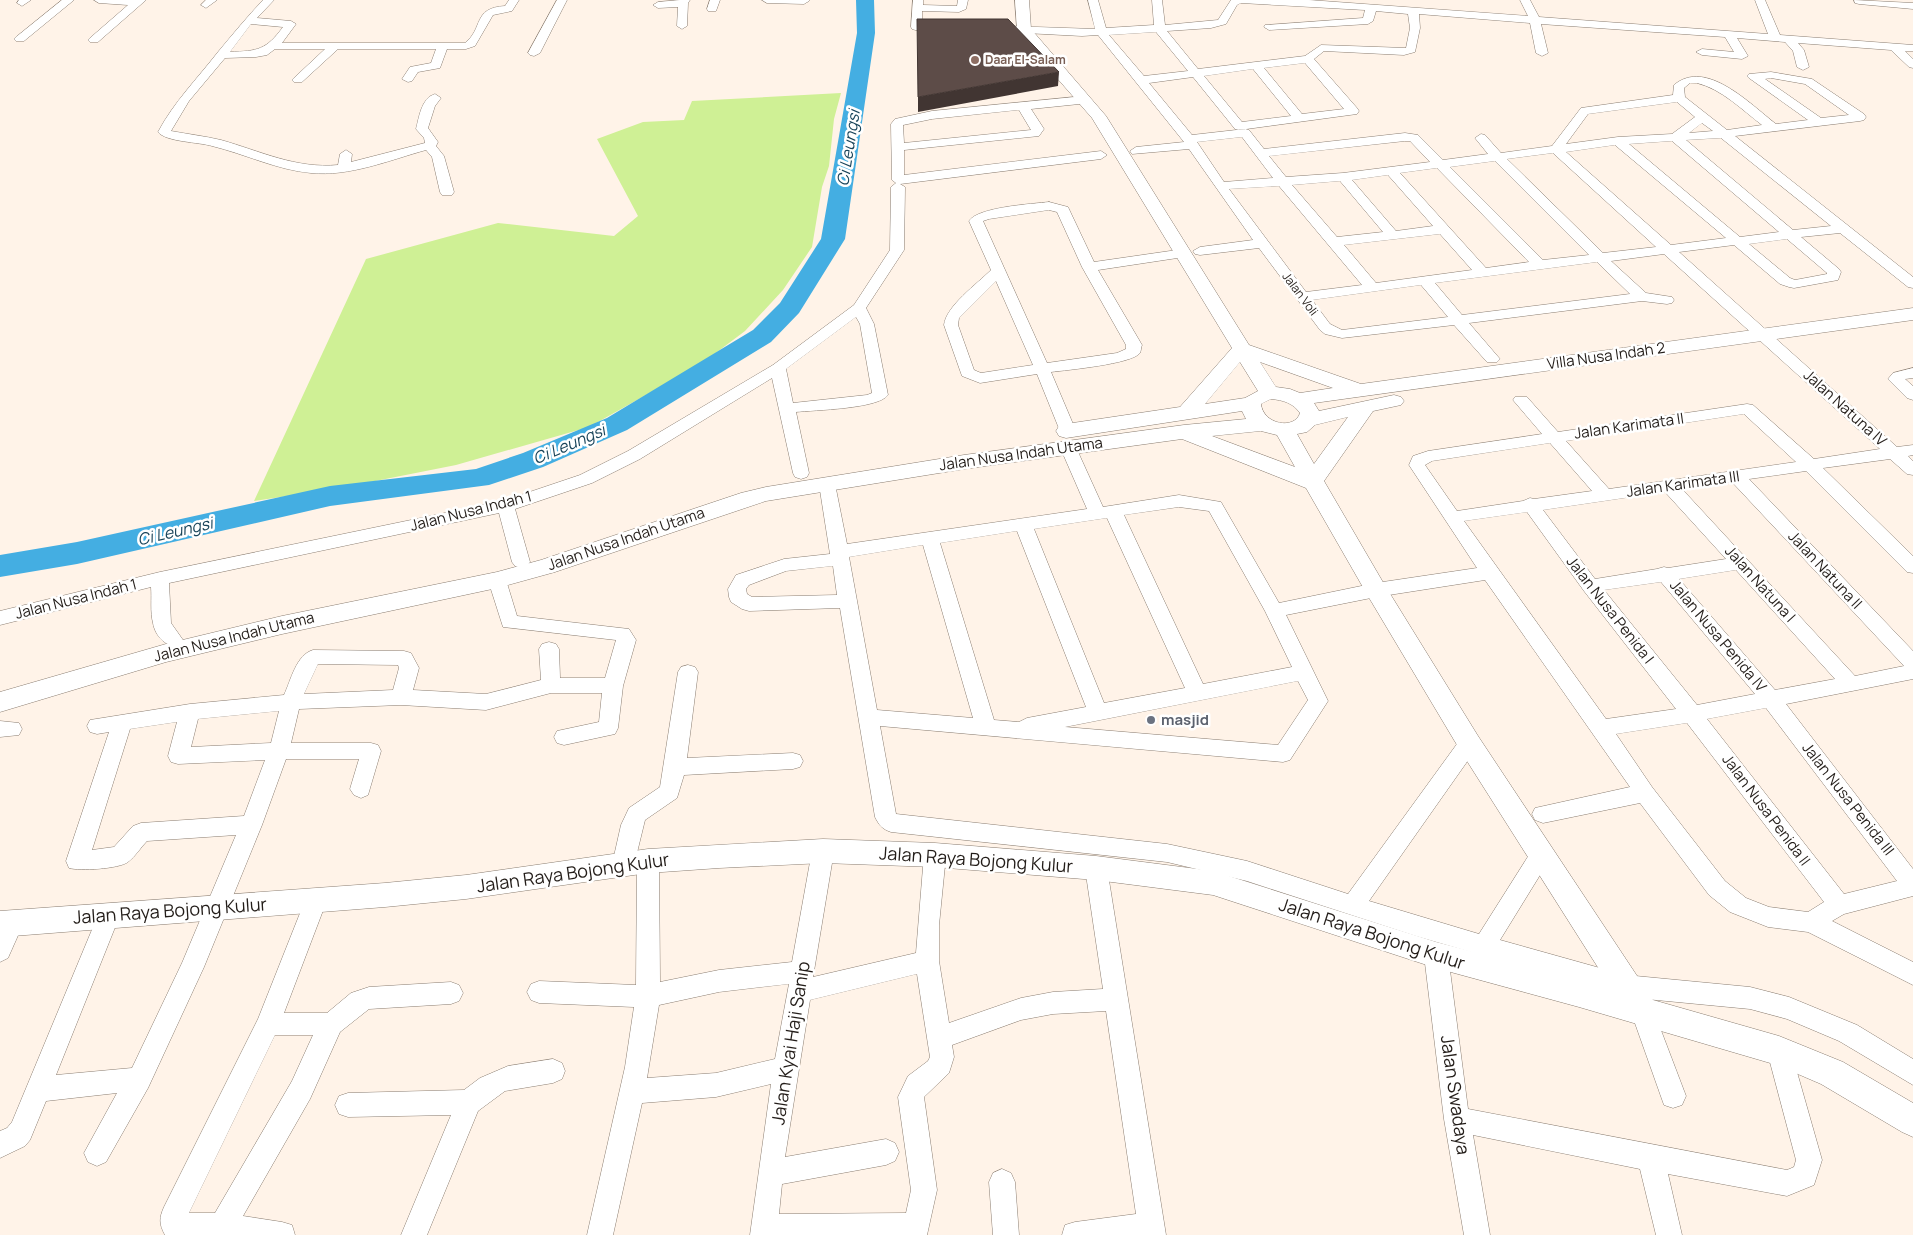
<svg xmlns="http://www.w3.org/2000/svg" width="1913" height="1235" viewBox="0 0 1913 1235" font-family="Manrope,sans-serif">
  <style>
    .green { fill: #cff095 }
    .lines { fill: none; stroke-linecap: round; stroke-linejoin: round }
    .river { fill: #44aee2; fill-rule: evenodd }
    .minor-casing { stroke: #8b7e72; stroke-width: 1 }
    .tertiary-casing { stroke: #8b7e72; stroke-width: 1 }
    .minor { fill: #fff; fill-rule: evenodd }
    .tertiary { fill: #fff; fill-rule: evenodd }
    .shaded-wall { fill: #413532 }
    .building { fill: #5d4c48; stroke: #413532 }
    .education-dot { fill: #8d6e63; stroke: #fff; stroke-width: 2 }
    .worship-dot { fill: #6b7280; stroke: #fff; stroke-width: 2 }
    .labels { text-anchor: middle; stroke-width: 5; stroke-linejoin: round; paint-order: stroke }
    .far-education-label { font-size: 12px; font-weight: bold; fill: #785e54; stroke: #fff; text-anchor: start }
    .far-street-label { font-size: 12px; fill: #231d19; stroke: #fff }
    .street-label { font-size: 15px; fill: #231d19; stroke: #fff }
    .worship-label { font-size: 15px; font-weight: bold; fill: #5b616d; stroke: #fff; text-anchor: start }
    .water-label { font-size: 16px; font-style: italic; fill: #19445a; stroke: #fff }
    .near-street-label { font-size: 18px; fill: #231d19; stroke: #fff }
  </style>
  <rect width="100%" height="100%" fill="#fff3e8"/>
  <path class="green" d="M841 93 834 119 829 166 822 187 812 247 783 290 745 331 701 364 589 427 456 465 335 489 254 501 366 259 498 223 614 236 638 216 597 139 643 122 684 120 692 101Z"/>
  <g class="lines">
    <path class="river" d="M856 0H874L875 33 845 239 799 313 771 342 627 430 543 467 489 485 330 506 77 564 0 577V555L77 542 330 486 476 469 523 453 607 418 753 330 780 303 821 239 857 33Z"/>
    <defs>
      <g id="minor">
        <path d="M19 0H31L22 6 17 3Z"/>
        <path d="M62 0H74L24 41H16L14 39 16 37Z"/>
        <path d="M94 0H146L98 42H90L88 40 90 38 128 5 99 3Z"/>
        <path d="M206 0H217L206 8 201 5Z"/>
        <path d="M263 0H274L257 18 291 21 296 24 282 43H465C484 28 472 8 505 6L509 0H519L512 11 493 15 475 46 466 49H447L440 68 418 72 412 81 408 82 402 79 410 67 431 63 436 49H338L302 82H294L292 80 294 78 325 49H275L267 55 256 57 225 58 189 101 171 131C187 134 204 136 221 140 260 151 296 169 338 165L340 154 346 150 352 154 351 162 425 143 424 138 416 129C419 118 421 98 435 94L441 98 435 106 428 128 438 142 436 146 444 156 454 192 452 195H442L440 192 432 157 426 150C390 160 349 177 311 173 277 170 245 154 212 146 199 142 166 142 158 132 174 102 197 79 218 52 233 34 247 17 263 0ZM251 24 283 27C266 50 258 51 230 52Z"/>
        <path d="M557 0H567L540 53 534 56 530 55 528 53Z"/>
        <path d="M680 0H690L688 3 687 26 682 29 677 26 678 7 658 8 653 5 658 2Z"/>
        <path d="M710 0H720L716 11H708L707 9Z"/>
        <path d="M762 0H809V1L804 4 767 3Z"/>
        <path d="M913 0H923V5L957 6 958 0H968L966 9 959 12 922 11V25L947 27 948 29C940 36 922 32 912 29L911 27Z"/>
        <path d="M1088 0H1098L1106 28 1154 25 1152 0H1162L1165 25 1218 20 1231 0H1309L1528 16 1520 0H1530L1539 17 1768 34 1755 0H1765L1780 35 1913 45V51H1905L1913 59V68L1909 67 1891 50 1798 43 1804 50 1809 67 1803 70 1797 67 1793 51 1785 42 1737 38 1748 56 1742 59 1702 55 1696 52 1702 49 1734 52 1725 37 1541 24 1548 53 1542 56 1536 53 1530 23 1419 14 1420 28 1415 52 1404 55 1324 51 1314 59 1357 108 1359 111 1357 114 1239 130 1235 129 1193 77 1149 83 1192 135 1245 129 1249 130 1264 149 1405 133 1418 135 1443 160 1488 154 1475 138 1481 134 1485 135 1501 153 1552 146 1581 108 1673 95 1674 85C1706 58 1750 104 1776 124L1808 120 1749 78 1747 76 1749 74 1771 72 1812 79 1864 114 1866 117 1864 120 1860 121 1735 136 1913 277V288L1908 287 1840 233 1801 237 1839 269 1841 272 1838 280 1794 288 1789 287 1780 284 1734 245 1679 252 1897 447 1913 445V455L1908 456 1913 461V475L1907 474 1890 459 1823 468 1913 556V573L1907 572 1806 471 1749 479 1913 651V679L1786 704 1913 869V896L1844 914 1832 921 1913 962V985L1808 932 1768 927 1730 912 1709 895 1640 803 1543 823 1535 820 1532 814 1535 808 1630 787 1485 580 1376 597 1286 615 1328 701 1290 760 1283 762 880 726 896 814 1167 844 1247 861 1348 894 1462 737 1469 735 1476 737 1479 743 1476 749 1369 901 1479 934 1534 847 1542 845 1550 847 1553 854 1500 940 1625 975 1750 987 1789 997 1857 1025 1913 1059V1085L1839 1041 1787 1019 1750 1009 1625 997 1416 936 1247 881 1167 862 891 832C882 829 879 825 875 817L840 608 749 611 742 609 731 602 729 597 728 589 736 575 784 559 830 554 819 484 821 480 827 478 833 480 835 484 847 544 1087 509 1060 447 1062 443 1068 442 1074 443 1103 507 1179 495 1221 502 1279 603 1376 583 1477 568 1409 465 1413 456 1428 451 1542 434 1513 400 1515 397H1527L1558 432 1747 404 1753 405 1814 459 1880 449 1664 254 1611 261 1646 293 1672 297 1674 300 1672 303 1667 304 1642 301 1469 323 1500 359 1497 362H1487L1454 325 1342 338 1325 334 1320 330 1259 248 1200 255 1195 254 1193 251 1200 247 1253 240 1189 149 1132 154 1130 151 1136 147 1184 142 1098 35 1082 36 1005 32 1000 29 1005 26 1095 29ZM1241 3 1365 10 1363 18 1265 25 1264 27 1269 30 1368 24 1373 21 1376 11 1408 14 1410 28 1406 48 1321 45 1305 56 1198 69 1167 31 1211 28 1226 24 1237 5ZM1156 32 1188 71 1144 76 1109 35ZM1305 63 1344 109 1302 114 1264 68ZM1253 69 1291 116 1242 122 1204 76ZM1771 78 1805 84 1849 115 1821 118 1765 79ZM1697 83C1722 89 1742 110 1762 125L1727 130 1685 97 1684 88 1690 83ZM1677 102 1695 117 1672 134 1618 137 1566 144 1588 114ZM1702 123 1713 131 1689 133ZM1242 137 1273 178 1224 182 1197 142ZM1721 138 1831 226 1793 230 1686 140ZM1405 141H1410L1430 162 1343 173 1286 177 1269 156ZM1672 141 1779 232 1740 237 1629 144ZM1615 145 1726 238 1671 245 1566 152ZM1553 153 1656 247 1603 253 1507 159ZM1495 161 1589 255 1543 260 1450 167ZM1437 168 1529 262 1486 268 1400 173ZM1388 175 1433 226 1396 231 1352 180ZM1340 181 1383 232 1337 237 1292 185ZM1279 186 1362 285 1306 292 1229 189ZM1440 234 1472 270 1376 283 1344 245ZM1787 239 1827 273V274L1795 280 1790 278 1749 244ZM1597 262 1630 294 1462 315 1435 283ZM1421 285 1448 317 1342 330 1330 324 1312 300ZM1744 414 1796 462 1609 489 1566 441ZM1550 443 1592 491 1534 499 1530 498 1523 501 1457 511 1425 465 1432 461ZM1732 482 1904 666 1855 676 1682 489ZM1665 492 1726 559 1668 568 1664 567 1657 569 1595 579 1543 510ZM1179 507 1209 511 1265 611 1292 667 1203 684 1124 515ZM1527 512 1584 591 1676 709 1606 719 1464 521ZM1107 518 1185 688 1104 703 1034 529ZM1017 531 1086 707 1027 718 1019 722 994 720 940 543ZM923 545 973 718 877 710 849 557ZM833 566 837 595 752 597 747 594 746 589 749 585 786 571ZM1736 570 1835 679 1775 690 1679 579ZM1661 582 1755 694 1697 705 1604 590ZM1298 681 1308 700 1278 745 1065 727ZM1766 708 1897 881 1844 894 1707 719ZM1687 723 1824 902 1808 912 1769 907 1746 898 1725 881 1652 787 1616 734Z"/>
        <path d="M1854 0 1913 3V9L1859 4 1855 3Z"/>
        <path d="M1085 96 1091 100 1089 103 1031 109 1044 129 1039 136 904 150V175L1101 151 1107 155 1101 159 900 184 905 187 904 250 866 308 874 324 888 395C878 409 814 410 796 412L809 473 807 477 801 479 795 477 793 473 772 378 640 459 592 483 515 509 530 562 527 566 521 568 515 566 512 562 499 513 169 583 171 623 183 640 180 645C167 649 155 636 153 623 150 612 152 598 151 587L0 625V611L160 572 503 501 580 475 628 451 773 365 854 305 890 250 891 187 896 183 892 180 891 124 895 119 932 111ZM1019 110 1031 130 904 143 903 125 932 119ZM856 317 860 324 872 393 867 395 793 403 786 369Z"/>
        <path d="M1049 202 1068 207 1094 262 1184 249 1191 253 1184 257 1098 270 1142 345C1141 347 1141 351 1140 353 1132 364 1067 370 1051 372L1076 431 1074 435 1068 436 1062 435 1060 431 1037 374 980 383 962 376 944 325C946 306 977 284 991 270L969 221C978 207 1032 204 1049 202ZM1049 210 1057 212 1082 267 1126 345V349L1117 353 1047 363 983 221 989 219ZM996 281 1033 365 981 373 974 370 958 325 959 318Z"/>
        <path d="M1913 368V378L1905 379 1913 386V400L1907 398 1888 379 1893 373Z"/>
        <path d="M497 574 503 575 506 580 517 616 629 629 636 640 623 686 618 728 615 734 564 745 557 743 554 737 557 731 599 722 602 693H551L486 710 401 705 299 709 291 743H371L378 745 381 751 368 795 361 798 354 795 350 789 359 759H286L262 825 204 967 148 1088 106 1162 97 1166 88 1162 84 1153 117 1093 46 1101 30 1140 25 1146 0 1158V1131L7 1128 12 1122 101 908 109 905 117 908 120 915 56 1075 132 1068 182 963 236 835 147 841C141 847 135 857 128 862 119 869 79 871 69 868L66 861 109 732 97 734 90 732 87 726 90 720 190 704 284 695C291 680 296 655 313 650L404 651 411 653 419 668 413 690 486 694 541 680 539 649 542 644 549 642 556 644 559 649 560 678H605L616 640 503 627 488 580 491 575ZM318 664 398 665 399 668 393 690 304 694ZM279 711 271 743 191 747 198 719ZM177 722 168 756 171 762 178 764 265 760 244 816 141 823 133 826 114 847 92 850 130 729Z"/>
        <path d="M688 665 695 667 698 672 687 758 793 753 800 755 803 761 800 767 793 769 684 775 677 798 645 820 634 865 631 872 623 874 615 872 612 865 621 825 629 808 660 787 678 672 681 667Z"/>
        <path d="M0 721 19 723 22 729 19 735 0 737Z"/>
        <path d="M823 842 831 844 834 851 813 977 916 953 924 855 927 848 935 846 943 848 946 855 939 925V961L949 1023 1021 998 1053 992 1103 989 1085 868 1088 861 1096 858 1104 861 1107 868 1166 1235H1062L1065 1225 1075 1222 1136 1214 1106 1011 1053 1014 1021 1020 952 1045 954 1057 949 1073 924 1097 937 1190 927 1235H750L771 1084 716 1097 642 1103 613 1235H587L625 1067 634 1007 539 1003 531 1000 527 992 531 984 539 981 636 985 637 861 640 854 648 852 656 854 659 861 660 982 719 970 792 962 812 851 815 844ZM917 974 930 1057 928 1061 908 1076 898 1097 911 1190 906 1213 779 1214 782 1184 886 1165 895 1161 899 1152 895 1143 886 1139 785 1157 810 1000ZM789 984 775 1059 716 1073 647 1078 659 1005 719 992Z"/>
        <path d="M316 890 324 893 327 900 284 1013H327L351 993 369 987 451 982 459 985 463 993 459 1001 451 1004 369 1009 340 1032 310 1099 243 1216 282 1222 292 1225 295 1235H165C159 1224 159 1218 164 1207L258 1019 308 893ZM275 1035H313L292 1081 215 1213H189Z"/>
        <path d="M13 912 21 915 24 922 8 958 0 962V925L5 915Z"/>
        <path d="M1436 944 1444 948 1448 955 1468 1109 1787 1170 1794 1167 1796 1160 1767 1051 1770 1043 1779 1039 1788 1043 1791 1051 1822 1160 1814 1185 1787 1196 1668 1174 1682 1235H1656L1640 1169 1473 1135 1490 1235H1464L1444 1119 1424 955 1428 948Z"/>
        <path d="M1643 1001 1651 1004 1686 1096 1682 1105 1673 1108 1664 1105 1631 1012 1635 1004Z"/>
        <path d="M553 1059 562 1063 565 1071 562 1079 553 1083 505 1091 478 1111 427 1235H401L451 1115 348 1117 339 1114 335 1105 339 1096 348 1093 464 1090 480 1078 508 1066Z"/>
        <path d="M1002 1169 1011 1173 1015 1182 1019 1235H993L989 1182 993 1173Z"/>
      </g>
      <path id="tertiary" d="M1015 0H1029L1031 29 1106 116 1249 345 1361 384 1913 308V320L1314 403 1319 411 1394 395 1401 397 1404 401 1401 405 1373 411 1324 481 1384 584 1478 736 1653 1000 1779 1036 1843 1062 1913 1103V1137L1902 1132 1821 1084 1777 1065 1579 1007 1436 968 1213 895 1096 880 935 867 823 863 719 868 648 873 466 899 385 907 0 937V911L385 883 466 875 648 849 823 839 935 843 1096 856 1213 871 1436 942 1611 988 1460 750 1368 596 1306 488 1182 439 964 469 766 501 555 572 497 588 282 634 166 662 0 712V692L166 644 282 616 497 572 541 560 741 493 766 487 964 455 1184 425 1246 419 1242 411 1066 438 1059 436 1056 431 1059 426 1066 424 1180 407 1232 348 1092 118 1028 45 1017 29ZM1240 362 1258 391 1245 398 1205 404ZM1260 362 1333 388 1300 393 1290 389 1276 387ZM1271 399C1283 400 1293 403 1300 413 1295 430 1263 425 1261 404ZM1348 417 1314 464 1297 434 1307 432 1315 425ZM1261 431 1277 435 1295 467 1212 436Z"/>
    </defs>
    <use href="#minor" class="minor-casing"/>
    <use href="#tertiary" class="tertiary-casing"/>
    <use href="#minor" class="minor"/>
    <use href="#tertiary" class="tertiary"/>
  </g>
  <path class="shaded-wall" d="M1059 72 1058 86 918 112V97Z"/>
  <path class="building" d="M917 19H1008L1059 72 918 97Z"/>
  <circle class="education-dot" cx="975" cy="60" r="5"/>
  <circle class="worship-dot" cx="1151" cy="720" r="5"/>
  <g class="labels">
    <g class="far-education-label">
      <text x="985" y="64">Daar El-Salam</text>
    </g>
    <g class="far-street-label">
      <text transform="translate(1300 294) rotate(53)" y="4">Jalan Voli</text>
    </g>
    <g class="street-label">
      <text transform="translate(1606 356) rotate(-8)" y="5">Villa Nusa Indah 2</text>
      <text transform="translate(1845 408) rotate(42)" y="5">Jalan Natuna IV</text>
      <text transform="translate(1629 426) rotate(-8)" y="5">Jalan Karimata II</text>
      <text transform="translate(1021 454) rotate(-8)" y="5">Jalan Nusa Indah Utama</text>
      <text transform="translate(1683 484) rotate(-8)" y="5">Jalan Karimata III</text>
      <text transform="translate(471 511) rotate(-14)" y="5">Jalan Nusa Indah 1</text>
      <text transform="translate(626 539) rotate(-19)" y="5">Jalan Nusa Indah Utama</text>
      <text transform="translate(1825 570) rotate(47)" y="5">Jalan Natuna II</text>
      <text transform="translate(1760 584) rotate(48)" y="5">Jalan Natuna I</text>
      <text transform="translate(76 599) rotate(-14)" y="5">Jalan Nusa Indah 1</text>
      <text transform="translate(1610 610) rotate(52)" y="5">Jalan Nusa Penida I</text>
      <text transform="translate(1718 636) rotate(50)" y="5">Jalan Nusa Penida IV</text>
      <text transform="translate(234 637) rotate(-14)" y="5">Jalan Nusa Indah Utama</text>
      <text transform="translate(1848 799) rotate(52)" y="5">Jalan Nusa Penida III</text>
      <text transform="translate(1766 810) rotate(53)" y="5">Jalan Nusa Penida II</text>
    </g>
    <g class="worship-label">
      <text x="1161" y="725">masjid</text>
    </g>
    <g class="water-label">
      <text transform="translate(848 148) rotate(-81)" y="6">Ci Leungsi</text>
      <text transform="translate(569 444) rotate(-23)" y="6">Ci Leungsi</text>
      <text transform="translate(175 531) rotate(-13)" y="6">Ci Leungsi</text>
    </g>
    <g class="near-street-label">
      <text transform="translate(976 860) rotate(4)" y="6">Jalan Raya Bojong Kulur</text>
      <text transform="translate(573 873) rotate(-8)" y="6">Jalan Raya Bojong Kulur</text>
      <text transform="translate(170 911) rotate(-4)" y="6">Jalan Raya Bojong Kulur</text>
      <text transform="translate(1372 934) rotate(18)" y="6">Jalan Raya Bojong Kulur</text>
      <text transform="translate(791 1043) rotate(-81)" y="6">Jalan Kyai Haji Sanip</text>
      <text transform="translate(1455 1095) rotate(82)" y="6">Jalan Swadaya</text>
    </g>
  </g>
</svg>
